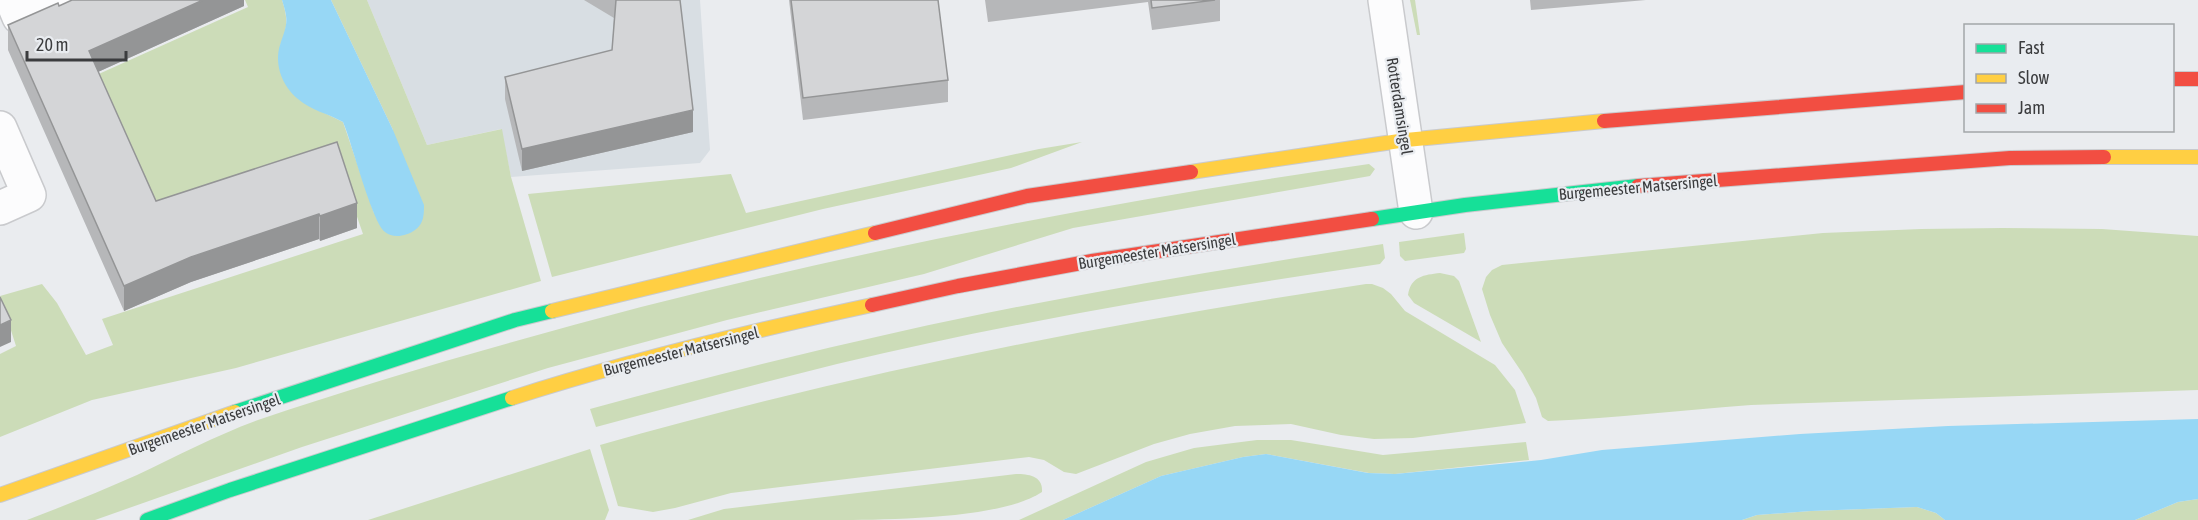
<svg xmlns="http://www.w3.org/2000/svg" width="2198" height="520" viewBox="0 0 2198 520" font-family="'Asap Condensed',sans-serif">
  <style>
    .built { fill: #d8dee3 }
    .green { fill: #ccdcb8 }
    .water { fill: #97d7f5 }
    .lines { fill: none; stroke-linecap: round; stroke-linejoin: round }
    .street-casing { stroke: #c9cacd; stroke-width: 36 }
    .fast-casing { stroke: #c9cacd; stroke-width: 16 }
    .slow-casing { stroke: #c9cacd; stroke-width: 16 }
    .jam-casing { stroke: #c9cacd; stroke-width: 16 }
    .street { stroke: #fcfcfd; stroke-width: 33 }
    .fast { stroke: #16e098; stroke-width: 14 }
    .slow { stroke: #ffcf43; stroke-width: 14 }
    .jam { stroke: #f24e42; stroke-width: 14 }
    .wall { fill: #b6b7b9 }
    .shaded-wall { fill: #949596 }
    .building { fill: #d4d5d7; stroke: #949596; stroke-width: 1.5 }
    .labels { text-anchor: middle; stroke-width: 4.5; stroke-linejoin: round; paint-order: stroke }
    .street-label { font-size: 16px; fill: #3b3c3e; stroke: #e9ecf0 }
  </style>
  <rect width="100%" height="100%" fill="#eaecef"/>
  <path class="built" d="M367 0H700L710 150 700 163 511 177 501 129 427 145Z"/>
  <g class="green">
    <path d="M245 0H282C288 18 288 28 280 46L308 105 343 122 374 213 393 130 331 0H367L427 145 502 129 511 177 541 281 236 368 92 400 0 437V354L16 346 0 296 42 284 57 303 86 355 113 345 102 319 363 234 337 159 156 220 92 77 248 7Z"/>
    <path d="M1410 0H1415L1420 35H1417Z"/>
    <path d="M1082 142 1011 168 823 209 552 277 528 194 731 174 746 213 1039 149Z"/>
    <path d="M1369 164 1375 169 1370 176 1073 228 924 274 727 320 548 368 302 447 95 520H27C64 506 101 491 137 475 177 456 217 435 258 420 384 377 513 341 641 307 881 246 1124 199 1369 164Z"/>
    <path d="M2002 228 2102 229 2198 236V390L1751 405C1683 410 1616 418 1548 421L1542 417 1536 398 1523 374 1502 343 1490 315 1482 289 1486 277 1492 270 1502 265 1823 233 1921 229Z"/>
    <path d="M1464 233 1466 249 1464 253 1405 261 1400 256 1399 242Z"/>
    <path d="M1383 244 1385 258 1380 264C1198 291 1016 321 837 364 756 384 676 406 596 427L590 409C692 381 795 355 898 332 1058 296 1221 270 1383 244Z"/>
    <path d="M1440 273 1454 276 1459 281 1481 342 1414 303 1408 295C1411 276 1424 275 1440 273Z"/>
    <path d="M1366 284H1372L1383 288 1391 294 1405 311 1495 365 1515 390 1526 423 1413 438 1374 439 1341 435 1291 424 1235 426 1190 434 1154 444 1076 474 1064 472 1044 460 1029 457 731 493 675 508 653 512 618 506 600 445C852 373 1108 323 1366 284Z"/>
    <path d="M1257 440H1291L1383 455 1526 442 1529 460 1395 474 1369 473 1266 454 1243 457 1161 476 1063 520H1019L1146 462 1194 448Z"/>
    <path d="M590 449 609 510 605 520H368Z"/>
    <path d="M1016 474C1029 474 1043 476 1042 492 1001 520 879 520 826 520 780 520 734 520 688 520L724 509Z"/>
    <path d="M2198 499V520H2135L2178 502Z"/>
    <path d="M1917 507 1936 513 1945 520H1742L1757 515 1811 511Z"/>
  </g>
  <g class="water">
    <path d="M282 0H331L393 130 424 205C424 214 424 224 415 230 407 236 393 239 385 232 372 222 352 143 343 122 329 114 310 110 298 99 282 86 274 64 280 45 287 24 289 22 282 0Z"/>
    <path d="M2198 419V499L2178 502 2135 520H1945L1936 513 1917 507 1811 511 1757 515 1742 520H1063L1161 476 1243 457 1266 454 1368 473 1395 474 1541 460 1602 450 1800 434 1948 426Z"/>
  </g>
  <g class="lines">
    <defs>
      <g id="street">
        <path d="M12 0 19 17 59 0"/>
        <path d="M1385 0 1416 212"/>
        <path d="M0 128 29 195 0 208"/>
      </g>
      <g id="fast">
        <path d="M1372 219 1465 205 1638 186"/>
        <path d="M235 412 515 320 552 311"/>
        <path d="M147 520 230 490 512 398"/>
      </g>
      <g id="slow">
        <path d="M2104 157H2198"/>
        <path d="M1191 172 1406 140 1604 121"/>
        <path d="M552 311 875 233"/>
        <path d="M512 398C630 360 751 331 872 305"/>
        <path d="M0 495 235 412"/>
      </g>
      <g id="jam">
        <path d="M2172 79H2198"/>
        <path d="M1604 121 1966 92"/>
        <path d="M1638 186 2010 158 2104 157"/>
        <path d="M875 233 1027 196 1191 172"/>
        <path d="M872 305 958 286 1092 261 1372 219"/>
      </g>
    </defs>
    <use href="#street" class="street-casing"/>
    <use href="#fast" class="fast-casing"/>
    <use href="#slow" class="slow-casing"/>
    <use href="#jam" class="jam-casing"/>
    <use href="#street" class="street"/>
    <use href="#fast" class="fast"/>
    <use href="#slow" class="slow"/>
    <use href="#jam" class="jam"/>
  </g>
  <g class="wall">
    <path d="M244 0V6L98 72 156 201 337 142 357 228 320 241 319 239 191 282 124 311 8 50V25Z"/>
    <path d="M584 0H680L693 132 522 171 505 99V77L612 50 614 18Z"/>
    <path d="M789 0H938L948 80V102L803 120Z"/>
    <path d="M985 0H1220V21L1152 30 1148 2 988 22Z"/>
    <path d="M1530 0H1646L1531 10Z"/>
  </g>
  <g class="shaded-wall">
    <path d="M203 0H244V6L89 76V51Z"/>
    <path d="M693 110V132L522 171V149Z"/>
    <path d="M357 203V228L320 241V216Z"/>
    <path d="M319 214V239L191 282 124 311V286L191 257Z"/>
    <path d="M11 320V342L0 347V325Z"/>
  </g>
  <g class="building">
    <path d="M72 0H203L89 51 156 201 337 142 357 203 320 216 319 214 191 257 124 286 8 25 58 3 59 6Z"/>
    <path d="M616 0H680L693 110 522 149 505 77 612 50Z"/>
    <path d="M791 0H938L948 80 803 98Z"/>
    <path d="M1151 0H1215L1152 8Z"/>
    <path d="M0 297 11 320 0 325Z"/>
  </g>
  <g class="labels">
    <g class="street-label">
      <text transform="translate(1400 106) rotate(81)" y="6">Rotterdamsingel</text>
      <text transform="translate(1638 187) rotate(-5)" y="6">Burgemeester Matsersingel</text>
      <text transform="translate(1157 251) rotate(-9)" y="6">Burgemeester Matsersingel</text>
      <text transform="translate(681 351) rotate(-14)" y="6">Burgemeester Matsersingel</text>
      <text transform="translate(204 424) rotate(-19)" y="6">Burgemeester Matsersingel</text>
    </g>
  </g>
  <rect x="1964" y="24" width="210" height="108" fill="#e9ecf0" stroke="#a3a6a9" stroke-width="1.5"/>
  <rect x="1976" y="44" width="30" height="9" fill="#16e098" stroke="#a3a6a9" stroke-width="1.5"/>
  <text x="2018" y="54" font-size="18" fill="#3b3c3e">Fast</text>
  <rect x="1976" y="74" width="30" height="9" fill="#ffcf43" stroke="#a3a6a9" stroke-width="1.5"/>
  <text x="2018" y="84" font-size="18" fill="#3b3c3e">Slow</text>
  <rect x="1976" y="104" width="30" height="9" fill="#f24e42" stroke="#a3a6a9" stroke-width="1.5"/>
  <text x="2018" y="114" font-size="18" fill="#3b3c3e">Jam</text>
  <path d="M27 51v9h99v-9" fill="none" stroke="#3b3c3e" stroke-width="3"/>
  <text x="36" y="51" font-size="18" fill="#3b3c3e" stroke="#e9ecf0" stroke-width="4.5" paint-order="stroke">20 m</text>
</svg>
